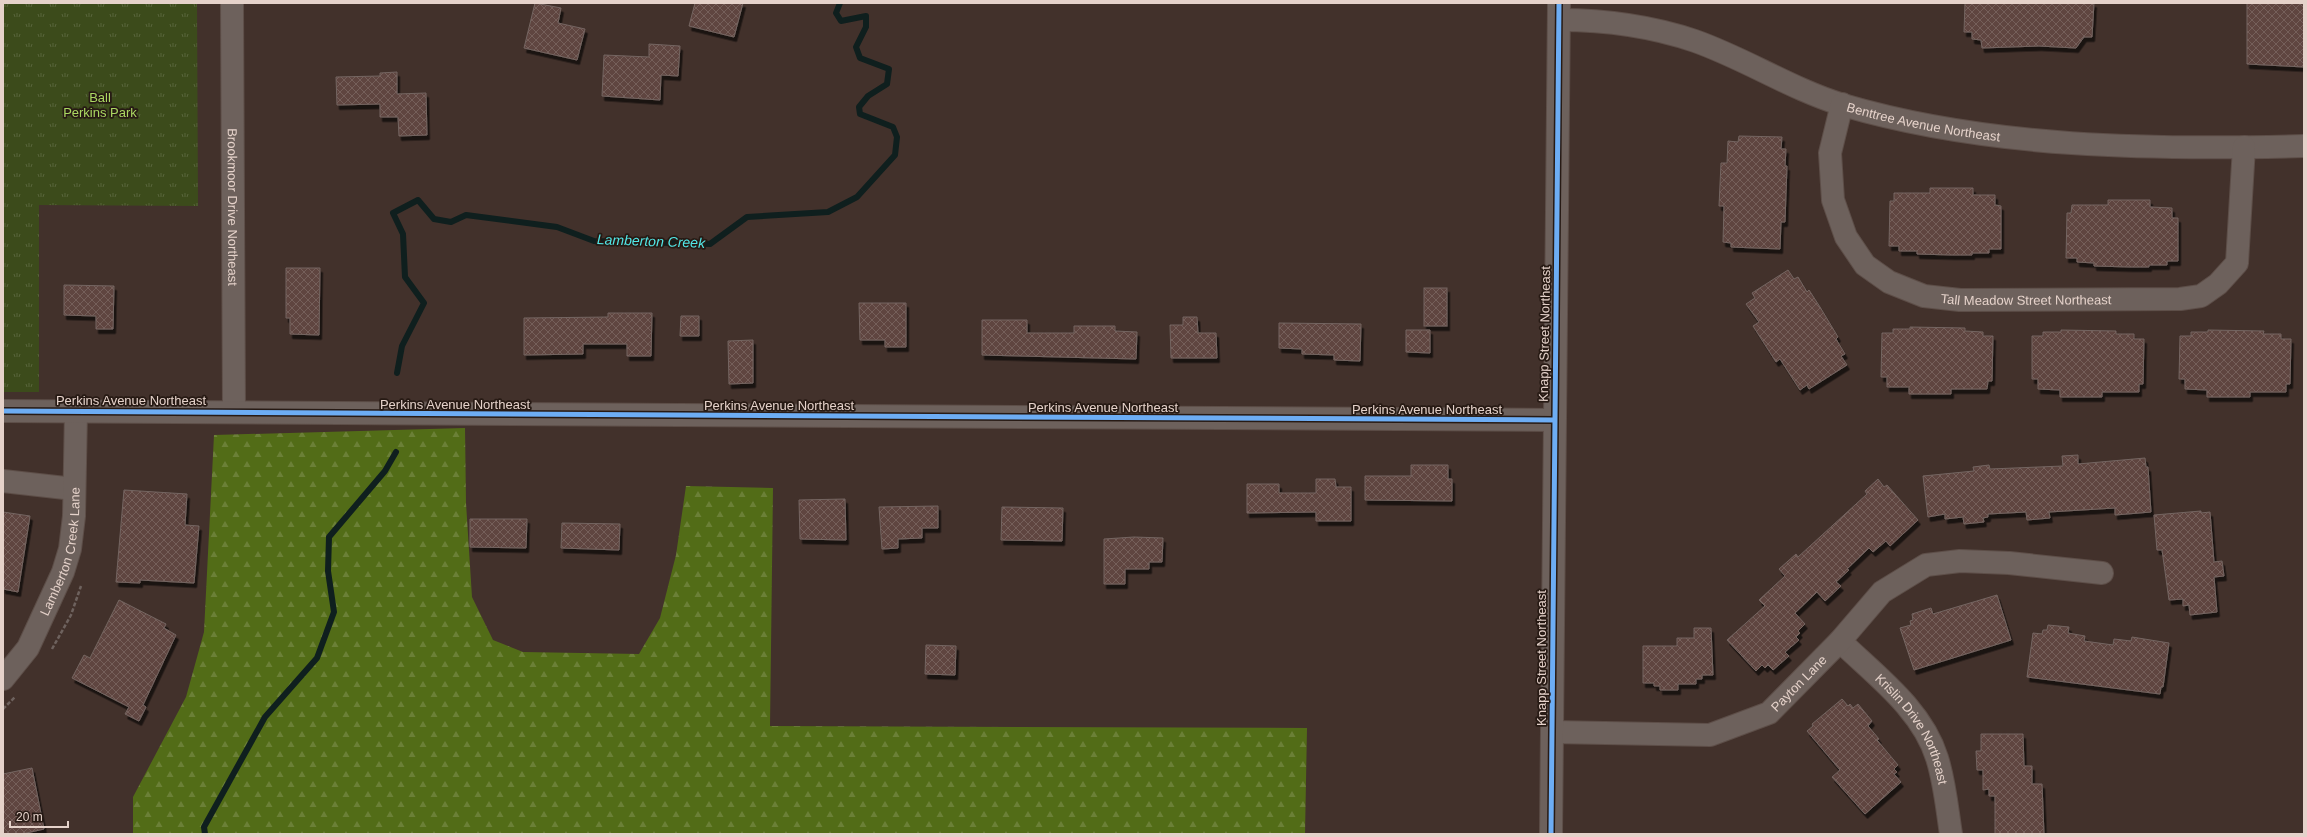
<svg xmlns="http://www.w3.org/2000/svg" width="2307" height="837" viewBox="0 0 2307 837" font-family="Helvetica,sans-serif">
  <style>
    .grass { fill: url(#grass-tufts) }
    .forest { fill: url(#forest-firs) }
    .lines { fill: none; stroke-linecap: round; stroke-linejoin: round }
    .stream { stroke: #0f1f1e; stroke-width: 6 }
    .building { fill: url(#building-cross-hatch); stroke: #746561; filter: url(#shadow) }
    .street-casing { stroke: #5d4e48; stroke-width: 24 }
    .secondary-casing { stroke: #5d4e48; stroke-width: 24 }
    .path { stroke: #6e625e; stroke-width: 2.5; stroke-dasharray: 4 2; stroke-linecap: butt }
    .street { stroke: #6d615c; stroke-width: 22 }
    .secondary { stroke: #6d615c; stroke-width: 22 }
    .cycleway-casing { stroke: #271a14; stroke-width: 8 }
    .cycleway { stroke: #6dadf4; stroke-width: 5 }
    .labels { text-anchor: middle; stroke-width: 3.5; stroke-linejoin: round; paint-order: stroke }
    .park-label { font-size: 13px; fill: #abd862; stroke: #271a14 }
    .street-label { font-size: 13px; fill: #e5d2ca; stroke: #271a14 }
    .water-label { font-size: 14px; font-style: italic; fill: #52e7e7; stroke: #271a14 }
  </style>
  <defs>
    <pattern id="grass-tufts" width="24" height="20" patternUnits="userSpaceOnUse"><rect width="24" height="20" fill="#3c4b1b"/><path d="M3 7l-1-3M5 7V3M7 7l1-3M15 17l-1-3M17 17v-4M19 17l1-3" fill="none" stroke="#58643b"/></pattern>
    <pattern id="forest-firs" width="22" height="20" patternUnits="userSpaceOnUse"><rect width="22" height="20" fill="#526c17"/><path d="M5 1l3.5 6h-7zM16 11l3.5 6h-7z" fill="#6b8037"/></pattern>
    <pattern id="building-cross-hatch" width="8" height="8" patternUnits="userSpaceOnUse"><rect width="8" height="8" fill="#5e4540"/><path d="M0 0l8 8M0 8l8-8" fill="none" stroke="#755f5a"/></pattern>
    <filter id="shadow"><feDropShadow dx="2.5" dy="4.5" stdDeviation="0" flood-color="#0009"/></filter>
  </defs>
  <rect width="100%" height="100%" fill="#42312b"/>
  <path class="grass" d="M3 3H197L198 206 39 205V392H3Z"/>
  <path class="forest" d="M465 428 466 503 472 597 493 640 523 652 639 654 660 618 676 555 686 486 773 488 770 726 1307 728 1305 834H133V797L186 697 204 632 214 435Z"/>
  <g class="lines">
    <g class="stream">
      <path d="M397 373 402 346 424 303 405 277 403 234 393 213 418 200 434 219 451 222 466 215 557 227 594 241 710 244 747 217 828 212 857 197 895 155 897 137 893 127 860 114 859 107 868 96 887 84 889 69 860 58 856 47 866 27V16L841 21 836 13 840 3"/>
      <path d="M205 834 204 827 265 717 317 658 334 612 328 571 329 537 385 471 396 452"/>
    </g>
  </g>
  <g class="building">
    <path d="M535 3 561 8 558 23 585 29 577 60 524 48Z"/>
    <path d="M695 3H743L734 37 689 26Z"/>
    <path d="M1965 3H2094L2092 37H2084L2076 48 2039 46 1982 48 1981 40 1972 39V32H1964Z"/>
    <path d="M2247 3H2304V67L2247 64Z"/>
    <path d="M649 44 680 46 678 76 661 75 660 100 602 96 604 55 649 57Z"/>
    <path d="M397 72V94L426 93 427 135 399 136 398 117H380V104L337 105 336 77 380 76V73Z"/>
    <path d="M1739 136 1782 137 1781 149H1786L1785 166H1787L1785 222H1781L1780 249 1731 247V243L1723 242 1724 206H1719L1721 163H1727L1728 141 1738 142Z"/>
    <path d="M1930 188H1973V195H1995V205L2001 206V249H1989V253H1972V255H1952L1917 254V251H1899V246H1889L1890 201H1894V193H1930Z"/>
    <path d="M2108 200H2150V207L2172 208V218H2178V261H2167V265H2149V267H2130L2094 266V263L2077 262V258H2066L2067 213H2071L2072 205H2108Z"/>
    <path d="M286 268H320L319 335 290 334V318H286Z"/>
    <path d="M1788 270 1794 279 1798 277 1807 292 1809 290 1820 307 1838 337 1836 339 1845 354 1841 356 1847 365 1809 389 1807 385 1800 390 1780 359 1776 362 1753 326 1759 322 1746 304 1755 298 1752 293Z"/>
    <path d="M64 285 114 286 113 329H96V316L64 315Z"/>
    <rect x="1424" y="288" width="23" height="38"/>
    <path d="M859 303H906V347H885V340H860Z"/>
    <path d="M608 313H652L651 356H627V344H583V354L524 355V318L608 317Z"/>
    <path d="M681 316H699V336H680Z"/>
    <path d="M1183 317H1197L1198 333H1216L1217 358H1171L1170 325H1183Z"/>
    <path d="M982 320H1027V333H1074V326H1115V331L1137 332 1136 359 982 355Z"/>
    <path d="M1279 323 1361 324 1360 361 1334 360V355L1302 354V349L1279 348Z"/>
    <path d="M1910 327 1965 328V331L1983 332V336H1993L1992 381H1988L1987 389H1951V394H1909V387H1887V377H1881L1882 333H1893V329H1910Z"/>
    <path d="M1406 330H1430V353L1406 352Z"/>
    <path d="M2061 330 2116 331V334H2134V339H2144L2143 384H2139V392H2102V397H2060V390L2038 389V379H2032V336H2043V332H2061Z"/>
    <path d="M2208 330 2264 331 2263 334H2281V339H2291L2290 384H2286V392H2250V397H2207V390L2185 389V379H2179L2180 336H2191V332H2208Z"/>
    <path d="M753 340V383L729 384 728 341Z"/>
    <path d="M2078 455V464L2145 458 2146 467H2148L2151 512 2115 515V508L2049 512 2050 518 2027 520 2026 512 1988 514V517L1983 518 1984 522 1964 524 1963 517 1945 519V514L1928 517 1923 476 1974 471 1973 467 1989 465 1990 469 2063 466 2062 456Z"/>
    <path d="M1411 465H1448V479H1452V501L1365 500V476H1411Z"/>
    <path d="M1316 479H1335L1336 487H1351V521H1316V512L1247 513V484H1279V493H1316Z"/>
    <path d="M1878 479 1884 487 1887 485 1918 520 1890 546 1886 541 1873 552 1869 548 1847 569 1849 570 1836 582 1841 586 1825 601 1817 592 1795 613 1805 624 1798 631 1800 633 1796 637 1799 640 1785 652 1789 656 1773 670 1768 665 1765 668 1762 665 1756 671 1727 640 1765 606 1759 600 1785 576 1779 569 1796 554 1798 557 1867 494 1865 491Z"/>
    <path d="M124 490 187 494 185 525 199 526 194 583 140 580V583L116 582Z"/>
    <path d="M845 499 846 540 800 539 799 500Z"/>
    <path d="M938 506V528H922V538L898 539V548L882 549 879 507Z"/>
    <path d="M1002 507 1063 508 1062 541 1001 540Z"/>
    <path d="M2201 511V513L2210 512 2214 562 2222 561 2224 576 2214 577 2217 612 2190 615 2189 605 2183 606V599L2169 600 2162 550H2157L2154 515Z"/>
    <path d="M3 512 30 516 18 592 3 589Z"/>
    <path d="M470 519H527L526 548 470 547Z"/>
    <path d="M562 523 620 524 619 550 561 548Z"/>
    <path d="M1134 537 1163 538 1162 562H1149V569H1125V584H1104V539Z"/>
    <path d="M1997 595 2011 640 1914 670 1900 628 1911 625 1910 621 1913 620 1912 614 1931 608 1933 614Z"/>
    <path d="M119 600 166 624 164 628 176 635 143 705 146 707 139 721 125 714 129 707 72 678 84 655 90 658Z"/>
    <path d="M2048 625 2069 627 2068 633 2085 636 2084 641 2113 645 2114 639 2131 641 2132 637 2169 643 2163 687H2161L2160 694 2027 677 2033 633 2042 634 2043 630H2047Z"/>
    <path d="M1694 628H1711L1713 675H1702V679H1696V684H1678V690H1660V686H1654V683H1643V646H1677V638H1694Z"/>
    <path d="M926 645 956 646 955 675 925 674Z"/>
    <path d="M1842 699 1848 706 1850 704 1853 708 1858 704 1872 721 1868 726 1879 739 1877 740 1898 765 1894 769 1897 772 1894 774 1901 782 1865 814 1832 777 1840 770 1807 731 1813 726 1812 724Z"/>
    <path d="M1981 734H2023L2024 766H2032V784H2042L2044 834H1995V796H1989V789L1983 790V770H1977L1976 751H1981Z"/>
    <path d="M32 768 44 829 22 834H3V774Z"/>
  </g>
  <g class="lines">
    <defs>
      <g id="street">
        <path id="s1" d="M232 3 234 412"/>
        <path id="s2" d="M1559 20C1605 20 1651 26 1695 41 1746 59 1791 89 1843 105 1989 148 2153 150 2304 146"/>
        <path id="s3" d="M1842 104 1830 153 1833 200 1846 237 1865 265 1889 282 1924 296 1960 300 2180 299 2201 296 2218 284 2237 263 2244 147"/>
        <path d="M3 481 74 489"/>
        <path id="s4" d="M1840 641C1875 675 1922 709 1937 758 1945 783 1947 809 1951 834"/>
        <path id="s5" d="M3 679 28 648 63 572 70 549 74 516 76 411"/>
        <path id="s6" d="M1552 732 1710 735 1769 713 1840 641 1882 592 1926 565 1960 561 2009 563 2102 573"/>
      </g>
      <g id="secondary">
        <path d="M3 411 1554 420"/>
        <path d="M1551 834 1559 3"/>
      </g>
    </defs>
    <use href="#street" class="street-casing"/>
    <use href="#secondary" class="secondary-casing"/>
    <g class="path">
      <path d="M52 649 71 615 81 586"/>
      <path d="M3 709 15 697"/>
    </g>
    <use href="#street" class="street"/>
    <use href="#secondary" class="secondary"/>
    <defs>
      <g id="cycleway">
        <path d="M3 411 1554 420"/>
        <path d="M1551 834 1559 3"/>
      </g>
    </defs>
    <use href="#cycleway" class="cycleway-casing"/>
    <use href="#cycleway" class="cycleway"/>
  </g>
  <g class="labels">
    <g class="park-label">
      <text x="100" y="102">Ball<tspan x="100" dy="15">Perkins Park</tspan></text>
    </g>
    <g class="street-label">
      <text dy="5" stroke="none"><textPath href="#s2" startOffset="382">Benttree Avenue Northeast</textPath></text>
      <text dy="5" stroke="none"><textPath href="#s1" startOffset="204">Brookmoor Drive Northeast</textPath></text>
      <text dy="5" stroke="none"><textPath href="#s3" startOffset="340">Tall Meadow Street Northeast</textPath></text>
      <text transform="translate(1544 334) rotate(-89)" y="5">Knapp Street Northeast</text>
      <text x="131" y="405">Perkins Avenue Northeast</text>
      <text x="455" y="409">Perkins Avenue Northeast</text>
      <text x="779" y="410">Perkins Avenue Northeast</text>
      <text x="1103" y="412">Perkins Avenue Northeast</text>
      <text x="1427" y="414">Perkins Avenue Northeast</text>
      <text dy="5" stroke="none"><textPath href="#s5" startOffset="143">Lamberton Creek Lane</textPath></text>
      <text transform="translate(1541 658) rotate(-90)" y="5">Knapp Street Northeast</text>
      <text dy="5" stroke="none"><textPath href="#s6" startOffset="263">Payton Lane</textPath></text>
      <text dy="5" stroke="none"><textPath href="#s4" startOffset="116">Krislin Drive Northeast</textPath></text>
    </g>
    <g class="water-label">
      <text transform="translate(651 241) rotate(2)" y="5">Lamberton Creek</text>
    </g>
  </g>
  <rect width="2307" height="837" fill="none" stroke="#e5d2ca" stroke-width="8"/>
  <path d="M10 821v6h58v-6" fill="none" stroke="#e5d2ca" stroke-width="2"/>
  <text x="16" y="821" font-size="12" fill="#e5d2ca" stroke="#271a14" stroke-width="3" paint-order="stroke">20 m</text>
</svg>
